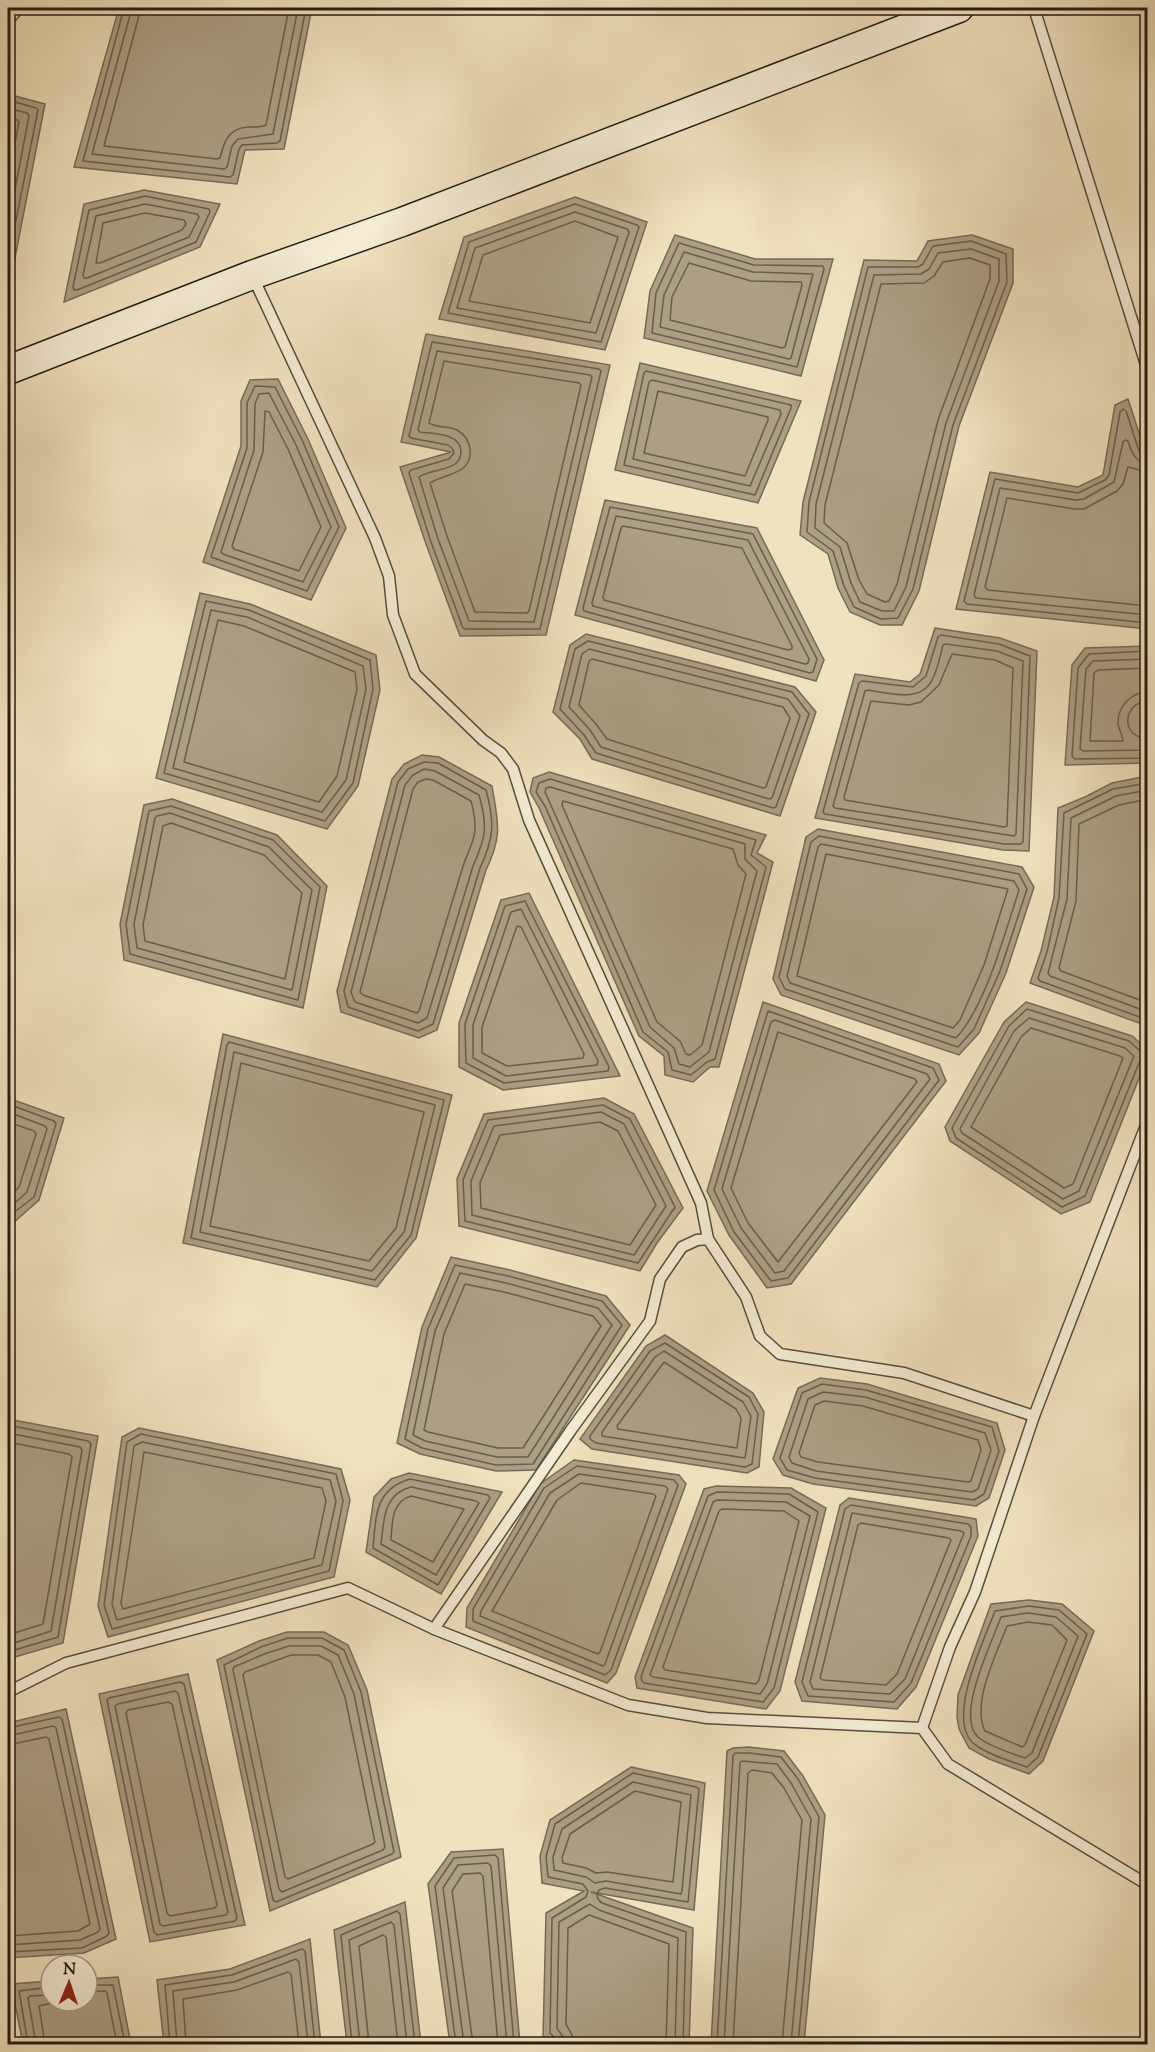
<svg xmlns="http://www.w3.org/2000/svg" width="1155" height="2052" viewBox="0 0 1155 2052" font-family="'Sorts Mill Goudy',serif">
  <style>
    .water { fill: #ab9f84; stroke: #756b56; stroke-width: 1.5 }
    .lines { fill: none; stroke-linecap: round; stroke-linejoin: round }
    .shore { stroke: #685e4b; stroke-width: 1.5 }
    .lane-casing { stroke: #574e3d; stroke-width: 13 }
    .secondary-casing { stroke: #241c12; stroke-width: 31 }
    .lane { stroke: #f5ecd5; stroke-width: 10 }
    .secondary { stroke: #f5ecd5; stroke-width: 28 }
  </style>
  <rect width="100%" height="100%" fill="#f0e2be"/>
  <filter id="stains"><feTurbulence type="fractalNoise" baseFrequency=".00333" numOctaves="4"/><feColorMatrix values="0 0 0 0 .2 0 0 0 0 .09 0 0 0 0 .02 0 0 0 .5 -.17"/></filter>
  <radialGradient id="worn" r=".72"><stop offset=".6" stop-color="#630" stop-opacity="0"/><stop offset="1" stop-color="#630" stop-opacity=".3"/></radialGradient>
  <g class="water">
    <path d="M119 8H312L284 149 245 150 237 184 74 167Z"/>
    <path d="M8 94 45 104 13 268 8 265Z"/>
    <path d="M144 190 220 204 200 247 64 302 84 204Z"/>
    <path d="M575 197 647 222 605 350 439 319 464 237Z"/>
    <path d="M675 235 755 259H833L801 376 644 338 650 291Z"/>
    <path d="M972 235 1013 249V283L959 426 919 591 902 625H880L850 612 838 588 828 554 800 535 803 502 864 260 917 261 928 241Z"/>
    <path d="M426 334 610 365 546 635 460 636 426 544 400 467 451 452 401 442Z"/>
    <path d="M640 363 801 401 758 503 615 470Z"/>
    <path d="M278 379 308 439 346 528 311 600 203 562 241 446V401L250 380Z"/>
    <path d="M1128 399 1147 457V629L956 609 990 472 1078 487 1103 475 1115 405Z"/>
    <path d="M605 500 757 528 824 660 816 681 575 615Z"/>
    <path d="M200 593 250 604 376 655 380 690 358 786 327 829 156 778Z"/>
    <path d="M935 628 1000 638 1037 651 1029 851 1003 850 815 818 855 674 910 682 920 674Z"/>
    <path d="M586 634 795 687 816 712 780 816 592 759 580 739 553 712 570 645Z"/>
    <path d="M1147 646V710L1140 722 1147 727V763L1065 765 1072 665 1085 648Z"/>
    <path d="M422 755 439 757 492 786C498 823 503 835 486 870L437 1030 419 1038 341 1012 337 991 392 779 404 764Z"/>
    <path d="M549 772 766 835 757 853 773 862 719 1067H710L693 1082 665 1075 664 1056 639 1036 539 808 530 792 533 778Z"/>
    <path d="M1147 776H1148L1147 1026 1030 983 1041 951 1054 897 1058 808 1085 797 1112 783Z"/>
    <path d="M172 799 277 835 327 886 303 1008 124 960 120 924 144 805Z"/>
    <path d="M818 829 1022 867 1034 887 1006 973 979 1033 959 1055 781 995 773 979 806 837Z"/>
    <path d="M529 893 620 1076 503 1090 459 1067V1023L501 900Z"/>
    <path d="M763 1002 939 1064 946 1081 791 1284 767 1288 729 1235 707 1191Z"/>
    <path d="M1026 1002 1132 1036 1147 1049V1058L1090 1202 1061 1214 950 1141 945 1127 1004 1022Z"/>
    <path d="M223 1034 452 1095 416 1238 377 1287 183 1243Z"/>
    <path d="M8 1098 64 1118 39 1200 12 1224 8 1223Z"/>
    <path d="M604 1098 634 1114 683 1208 657 1243 640 1271 459 1226 457 1179 484 1114Z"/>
    <path d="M451 1257 510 1270 606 1296 630 1325 536 1470 496 1471 420 1454 397 1443 422 1327Z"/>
    <path d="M665 1335 753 1393 764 1412 759 1467 747 1473 592 1449 580 1439 646 1346Z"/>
    <path d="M820 1378 867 1384 997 1423 1005 1450 989 1498 976 1506 813 1484 783 1475 773 1459 798 1388Z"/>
    <path d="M8 1419 98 1436 63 1643 8 1659Z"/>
    <path d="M139 1428 341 1469 350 1500 334 1577 108 1637 98 1606 122 1437Z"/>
    <path d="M574 1460 679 1475 686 1484 616 1673 607 1683 466 1627 467 1608 540 1484Z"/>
    <path d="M409 1473 502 1492 441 1594 366 1552 374 1497 391 1479Z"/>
    <path d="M716 1486 791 1488 826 1508 780 1691 766 1709 637 1688 635 1677 704 1489Z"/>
    <path d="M849 1498 976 1519 978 1536 916 1687 897 1709 802 1701 795 1682 840 1505Z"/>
    <path d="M1029 1600 1062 1604 1094 1631 1043 1761 1029 1774 989 1759 969 1748 959 1729 957 1717 958 1695 991 1604Z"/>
    <path d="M287 1632H324L348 1645 367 1690 401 1857 270 1911 217 1660 259 1641Z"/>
    <path d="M188 1674 245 1925 150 1942 99 1694Z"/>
    <path d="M66 1709 116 1939 84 1953 8 1958V1723Z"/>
    <path d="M749 1747 784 1751 803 1776 825 1815 804 2044H711L727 1751 733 1748Z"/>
    <path d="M631 1767 705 1783 694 1910 591 1892 693 1928 689 2044H560L543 2039 546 1913 584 1891 542 1883 540 1856 550 1820Z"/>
    <path d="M503 1849 520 2044H450L428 1884 451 1852Z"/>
    <path d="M405 1902 421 2044H347L334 1930Z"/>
    <path d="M310 1939 321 2044H164L157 1980 230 1969Z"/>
    <path d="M118 1977 131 2044H23L11 1984 51 1981V2001H87V1979Z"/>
  </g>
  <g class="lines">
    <g class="shore">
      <path d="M124 8 83 161 230 177 233 175 239 149 242 145 277 143 280 141 306 8"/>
      <path d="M132 8 92 154 224 169 227 167 232 146 238 139 273 134 298 8"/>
      <path d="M141 8 104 146 217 159 220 158C224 142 228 129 247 127 253 127 260 128 266 125L289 8"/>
      <path d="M8 100 36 108 38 110 8 260"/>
      <path d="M8 108 27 113 29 116 8 226"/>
      <path d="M8 117 17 120 19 122 8 179"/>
      <path d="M145 196 209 209 210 212 196 242 77 290H74L73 287 89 210Z"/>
      <path d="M145 204 197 214 199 217 189 237 87 278H84L83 275 96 216Z"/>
      <path d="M575 204 637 225 639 227 601 342 448 313 469 242Z"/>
      <path d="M575 212 627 229 629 232 596 333 457 308 475 248Z"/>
      <path d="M145 213 184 220 186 224 182 230 100 263H96L103 223Z"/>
      <path d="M575 221 618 237 590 323 469 301 483 255Z"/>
      <path d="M971 241 1006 254 1007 282 953 425 913 589 898 618 881 619 854 607 844 586 833 551 807 532 809 502 868 267H918L923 264 933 246Z"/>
      <path d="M679 243 754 265 823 266 824 269 797 367 652 333 656 293Z"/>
      <path d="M971 249 999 259V281L946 423 906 587 894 611H882L860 602 851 583 840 547 815 528 816 504 874 275 921 274 929 269 938 253Z"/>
      <path d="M684 252 753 272 813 274 791 358 789 359 660 327 664 295Z"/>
      <path d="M970 258 990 265V279L938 420 897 584 889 601 885 602 867 594 859 580 847 543 824 523 825 505 881 284 924 283 934 276 943 262Z"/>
      <path d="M689 263 751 281 801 282 802 285 785 347 782 348 670 320 672 297Z"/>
      <path d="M432 342 599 369 601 371 540 629H466L463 628 431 542 409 473 411 470 449 459 454 453 452 448 448 445 411 438 409 436Z"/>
      <path d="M437 351 590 375 592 377 534 622 469 621 438 539 419 477C429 470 445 471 455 464 459 461 461 456 461 451 460 433 433 434 420 432L418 430Z"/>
      <path d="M444 361 579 383 581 385 529 611 527 613 475 612 447 536 430 483C445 473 473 475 470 449 469 441 464 434 457 430 448 426 437 428 429 423Z"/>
      <path d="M646 371 791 405V408L755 495 624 465 644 373Z"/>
      <path d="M652 380 780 410 781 414 750 486 633 459 649 382Z"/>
      <path d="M255 386 275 387 303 442 339 527 307 591 211 557 247 448V403Z"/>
      <path d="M658 391 768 417V420L745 476 644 453Z"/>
      <path d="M269 393 296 445 331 527 303 582 223 554 221 552 254 450 255 404 259 394Z"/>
      <path d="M265 411 269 412 288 449 321 527 299 571 234 549 232 546 263 452Z"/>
      <path d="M1148 455H1143L1139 451 1126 411 1123 409 1120 412 1109 475 1105 480 1078 493 995 479 964 601 967 604 1148 623"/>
      <path d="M1148 463C1134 462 1132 452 1128 441L1125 440 1123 442 1114 482 1084 499 1076 500 1000 488 974 595 976 598 1148 615"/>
      <path d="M1148 472 1128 467 1123 484 1117 491 1084 509H1075L1007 498 985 587 988 590 1148 606"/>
      <path d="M610 507 753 534 817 659 813 672 810 673 584 611 583 608Z"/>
      <path d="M616 516 748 540 809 659 808 663 805 664 593 606 592 603Z"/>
      <path d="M623 526 742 548 792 646V649L788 650 604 600 603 597 621 528Z"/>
      <path d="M206 601 249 610 370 660 373 689 353 783 325 821 164 773Z"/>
      <path d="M211 610 247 617 363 666 366 689 346 780 322 812 173 768Z"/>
      <path d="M218 620 244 626 355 672 357 689 337 776 319 802 184 762Z"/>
      <path d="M941 635 999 644 1030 656 1023 842 1021 844H1004L825 814 823 812 859 683 862 681 913 687 926 676 938 637Z"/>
      <path d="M588 641 792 692 809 714 776 807 773 808 596 753 584 735 560 709 575 649Z"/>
      <path d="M946 644 997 651 1023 661 1016 834 1014 836 835 808 833 806 865 691 868 690C889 693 922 704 933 678 938 668 940 656 943 645Z"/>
      <path d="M589 649 788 699 800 716 772 798 769 799 601 747 590 730 569 707 582 654Z"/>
      <path d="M1148 651 1089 654 1078 668 1072 756 1075 759 1148 758"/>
      <path d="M952 654 995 660 1013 668 1007 826 1004 827 845 800 844 797 871 701 909 705 921 702 939 685Z"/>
      <path d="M592 659 783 707 790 718 766 787 763 788 607 739 596 724 579 705 589 661Z"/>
      <path d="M1148 659 1093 661 1086 669 1080 749 1083 751 1148 750"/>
      <path d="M1148 668 1098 670 1094 673 1090 741H1123C1123 735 1118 729 1118 722 1118 706 1132 692 1148 692"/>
      <path d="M1148 701C1123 702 1119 737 1148 739"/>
      <path d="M424 762 438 763 486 790C495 823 494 838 480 868L433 1024 418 1031 348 1007 344 991 398 782 408 769Z"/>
      <path d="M424 769 435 771 479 795C488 827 486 837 473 866L427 1018 418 1023 355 1002 351 992 405 785 413 775Z"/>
      <path d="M426 779 433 780 471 801C479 830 475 837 464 863L419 1011 417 1013 363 995 360 992 413 789 418 782Z"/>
      <path d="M550 779 756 840 751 855 766 867 715 1059 707 1062 691 1075 672 1070 668 1052 643 1032 545 806 536 792 539 783Z"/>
      <path d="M1148 783 1113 789 1064 813 1059 898 1047 952 1038 978 1040 981 1148 1020"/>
      <path d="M550 787 745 844V859L757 871 709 1052 690 1067 679 1064 674 1048 650 1027 545 792 546 788Z"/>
      <path d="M1148 790 1116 796 1071 818 1067 899 1048 973 1050 976 1148 1012"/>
      <path d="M1148 799 1119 805 1079 824 1076 901 1059 968 1061 971 1148 1003"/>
      <path d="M563 801 733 849 738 865 746 874 702 1045 690 1055 686 1054 680 1041 657 1022 562 805Z"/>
      <path d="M171 806 273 840 320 887 298 1000 130 954 126 924 149 811Z"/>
      <path d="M170 813 269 847 312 890 292 990 137 948 134 924 155 818 157 816Z"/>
      <path d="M171 823 264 855 302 893 285 979 145 941 143 925 163 826Z"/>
      <path d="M819 836 1019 874 1027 889 1000 971 974 1029 958 1047 785 989 779 977 811 842Z"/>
      <path d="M821 844 1014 881 1019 890C1005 932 986 1006 956 1038L790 983 787 976 818 847Z"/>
      <path d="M826 854 1008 889 984 965 960 1020 953 1028 797 976Z"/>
      <path d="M525 901 609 1067 608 1071 504 1083 466 1063 465 1024 505 906Z"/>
      <path d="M521 909 598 1061 597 1065 506 1076 473 1058V1025L511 912Z"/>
      <path d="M517 926 521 927 584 1054 583 1058 507 1066 482 1053V1027Z"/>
      <path d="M1027 1009 1129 1041 1145 1055 1139 1063 1085 1196 1062 1207 956 1138 952 1128 1009 1026Z"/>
      <path d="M768 1011 933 1068 939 1080 788 1278 771 1281 734 1232 714 1190Z"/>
      <path d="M1029 1018 1125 1048 1134 1056 1079 1191 1063 1199 962 1133 960 1129 1014 1031Z"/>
      <path d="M775 1020 927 1074 930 1079 784 1271 775 1273 741 1228 722 1189 771 1022Z"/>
      <path d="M1031 1028 1120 1056 1123 1058 1073 1184 1064 1188 971 1127 1021 1037Z"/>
      <path d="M778 1032 915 1079 917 1082 778 1262 748 1223 731 1188Z"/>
      <path d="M229 1042 444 1100 411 1235 375 1280 191 1238 227 1045Z"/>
      <path d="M234 1052 435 1105 404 1232 372 1271 200 1232Z"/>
      <path d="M241 1063 424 1112 396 1228 369 1261 210 1226Z"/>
      <path d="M8 1104 54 1121 56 1124 34 1197 8 1217"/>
      <path d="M603 1105 630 1119 675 1207 638 1263 465 1221 463 1180 488 1120Z"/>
      <path d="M8 1112 45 1126 47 1129 27 1192 8 1209"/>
      <path d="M601 1112 624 1124 666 1206 634 1255 472 1215 471 1181 494 1126Z"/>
      <path d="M8 1122 34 1131 36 1134 19 1187 8 1198"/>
      <path d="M600 1122 618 1131 656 1205 630 1245 481 1208 480 1183 500 1135Z"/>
      <path d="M455 1265 508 1276 602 1301 622 1325 533 1464 496 1465 422 1448 405 1439 428 1329Z"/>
      <path d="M460 1273 506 1283 598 1308 612 1325 528 1457H497L425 1441 413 1435 435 1331Z"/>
      <path d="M465 1284 504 1292 593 1316 601 1326 523 1448H498L428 1432 424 1430 444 1334Z"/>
      <path d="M665 1343 749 1397 758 1414 752 1464 745 1467 596 1443 590 1439V1436L650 1351Z"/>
      <path d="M664 1351 743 1402 751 1416 745 1458 602 1436V1432L655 1357Z"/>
      <path d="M664 1362 736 1409 741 1418 737 1448 618 1429 617 1426Z"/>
      <path d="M822 1384 866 1390 992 1427 999 1451 984 1494 974 1500 815 1478 787 1470 780 1458 802 1393Z"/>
      <path d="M823 1392 865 1397 985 1433 991 1450 978 1489 972 1492 816 1471 792 1463 789 1457 808 1399Z"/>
      <path d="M824 1401 863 1406 978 1440 981 1450 971 1481 968 1482 818 1462 801 1457 799 1453 815 1405Z"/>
      <path d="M8 1425 88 1441 91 1444 58 1637 8 1652"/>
      <path d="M8 1433 80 1447 82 1450 51 1631 8 1645"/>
      <path d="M141 1434 336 1474 343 1501 329 1571 112 1629 104 1605 127 1442Z"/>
      <path d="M8 1442 69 1454 72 1457 43 1624 8 1635"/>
      <path d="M142 1442 330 1480 336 1501 322 1565 117 1620 112 1604 134 1446Z"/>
      <path d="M144 1452 322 1488 326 1501 314 1558 123 1609 121 1603Z"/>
      <path d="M577 1466 674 1480 678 1485 611 1670 605 1675 473 1621V1609L544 1488Z"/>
      <path d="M579 1474 665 1486 668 1489 605 1664 603 1666 480 1616 481 1611 550 1493Z"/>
      <path d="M410 1479 488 1495 490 1498 438 1585 373 1548C376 1516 375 1489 410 1479Z"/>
      <path d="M581 1483 653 1494 656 1496 600 1652 598 1654 492 1611 557 1500Z"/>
      <path d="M411 1487 476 1501 479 1503 436 1575 381 1544C384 1520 383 1494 411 1487Z"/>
      <path d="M717 1492 789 1494 818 1512 774 1688 763 1702 644 1683 642 1681 641 1677 708 1496Z"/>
      <path d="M411 1496 464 1509 433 1562 391 1540C392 1523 392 1501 411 1496Z"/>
      <path d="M717 1500 786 1502 810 1516 767 1684 760 1694 653 1677 650 1675 713 1502Z"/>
      <path d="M851 1505 968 1524 971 1527V1536L911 1683 894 1702 808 1696 802 1682 845 1509Z"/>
      <path d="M722 1509 784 1511 799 1521 759 1680 756 1684 665 1670 663 1667 719 1511Z"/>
      <path d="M852 1513 961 1531 964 1533 905 1679 890 1694 813 1689 810 1682Z"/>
      <path d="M861 1523 949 1538 951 1540 897 1674 886 1685 823 1680 820 1678 858 1525Z"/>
      <path d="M1029 1606 1059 1610 1087 1634 1038 1757 1027 1767C1012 1762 983 1753 972 1742 947 1717 984 1640 995 1611Z"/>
      <path d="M1028 1613 1056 1617 1078 1636 1032 1753 1025 1758C1013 1754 988 1746 978 1737 955 1716 992 1642 1001 1617Z"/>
      <path d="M1028 1622 1052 1625 1067 1640 1025 1745 1022 1747 985 1731C971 1703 997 1653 1007 1626Z"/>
      <path d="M288 1638H322L344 1650 361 1692 394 1852 392 1854 276 1902 273 1900 224 1665 261 1647Z"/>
      <path d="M289 1646H321L338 1655 354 1694 385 1847 383 1850 282 1892 279 1889 233 1670 234 1667 264 1654Z"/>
      <path d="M291 1655H318L331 1662 345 1697 375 1842 373 1844 288 1879 285 1877 243 1675 245 1672Z"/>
      <path d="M180 1682 184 1684 237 1918 235 1921 157 1935 154 1932 107 1700 109 1698Z"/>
      <path d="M175 1691 178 1693 228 1912 226 1915 163 1926 160 1924 115 1706 118 1704Z"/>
      <path d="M168 1702 172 1704 217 1905 215 1908 170 1916 167 1913 126 1713 128 1710Z"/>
      <path d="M8 1728 59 1717 62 1719 109 1933 107 1936 82 1948 8 1952"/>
      <path d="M8 1736 53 1726 56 1728 100 1929 98 1932 80 1940 8 1945"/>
      <path d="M8 1745 46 1737 49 1739 90 1924 78 1931 8 1936"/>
      <path d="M633 1782 691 1795 682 1891 681 1894 606 1881 595 1883 586 1877 554 1870 553 1857 562 1829Z"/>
      <path d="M635 1791 681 1802 673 1882 607 1872 596 1873 586 1868 563 1863 562 1858 570 1834Z"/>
      <path d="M87 1985H113L125 2044"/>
      <path d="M87 1992 105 1991 107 1993 117 2044"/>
      <path d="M28 2044 19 1991 51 1987"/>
      <path d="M36 2044 28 1998 30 1996 51 1995"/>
      <path d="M45 2044 39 2006 61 2001"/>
      <path d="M170 2044 165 1985 232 1975 302 1949 305 1951 315 2044"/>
      <path d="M177 2044 173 1991 234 1982 296 1959 299 1962 308 2044"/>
      <path d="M186 2044 183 1999 237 1990 288 1972 291 1974 299 2044"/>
      <path d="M352 2044 341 1935 397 1911 400 1914 415 2044"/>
      <path d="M360 2044 349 1940 391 1922 394 1925 407 2044"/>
      <path d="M369 2044 359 1946 383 1935 386 1937 398 2044"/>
      <path d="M456 2044 435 1886 454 1858 495 1855 498 1858 514 2044"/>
      <path d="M464 2044 443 1888 458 1865 488 1863 491 1866 507 2044"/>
      <path d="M473 2044 452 1891 463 1874 480 1873 483 1876 498 2044"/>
      <path d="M557 2044 556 2039 550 2033 552 1918 586 1897 588 1891 583 1884 548 1877 546 1857 555 1824 633 1773 696 1787 699 1789 688 1902 605 1888 599 1890C596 1895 597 1900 602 1903L686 1932 683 2044"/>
      <path d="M565 2044 563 2037 557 2028 559 1922 590 1904 599 1910 678 1938 675 2044"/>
      <path d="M574 2044 572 2035 566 2024 568 1928 589 1915 669 1944 666 2044"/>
      <path d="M717 2044 733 1756 735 1753H749L781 1757 798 1779 819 1817 798 2044"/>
      <path d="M724 2044 740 1763 742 1761 777 1764 791 1783 811 1819 791 2044"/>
      <path d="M733 2044 748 1773 752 1770 772 1773 784 1788 802 1820 782 2044"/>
    </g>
    <defs>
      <g id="lane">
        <path d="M1034 8 1148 371"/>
        <path d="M8 20 19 8"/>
        <path d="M252 275 375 538 389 576 393 615 415 674 483 740 501 753 513 769 529 820 701 1203 708 1239"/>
        <path d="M434 1629 571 1430 650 1321 660 1279 682 1247 697 1240 708 1239 746 1297 760 1336 780 1354 904 1373 1034 1416"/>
        <path d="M8 1692 66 1663 348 1588 434 1629 628 1705 707 1718 922 1728 948 1764 1148 1885"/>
        <path d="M922 1728 950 1647 975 1592 1034 1416 1148 1120"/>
      </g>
      <path id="secondary" d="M8 370 252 275 402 222 959 8"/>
    </defs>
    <use href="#lane" class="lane-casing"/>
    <use href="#secondary" class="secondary-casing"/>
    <use href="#lane" class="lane"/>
    <use href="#secondary" class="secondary"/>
  </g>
  <rect width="1155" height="2052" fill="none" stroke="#f0e2be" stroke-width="30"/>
  <rect x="9" y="9" width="1137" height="2034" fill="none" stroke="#241c12" stroke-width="3"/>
  <rect x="15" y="15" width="1125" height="2022" fill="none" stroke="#241c12" stroke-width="1.5"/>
  <g transform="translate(69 1983) rotate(2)"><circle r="28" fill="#f5ecd5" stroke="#a19987" stroke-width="1.5"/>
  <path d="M0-4.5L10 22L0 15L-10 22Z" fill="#8f2418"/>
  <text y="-9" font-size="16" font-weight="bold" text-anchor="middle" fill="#241c12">N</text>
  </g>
  <rect width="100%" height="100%" filter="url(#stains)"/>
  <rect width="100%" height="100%" fill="url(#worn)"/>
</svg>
